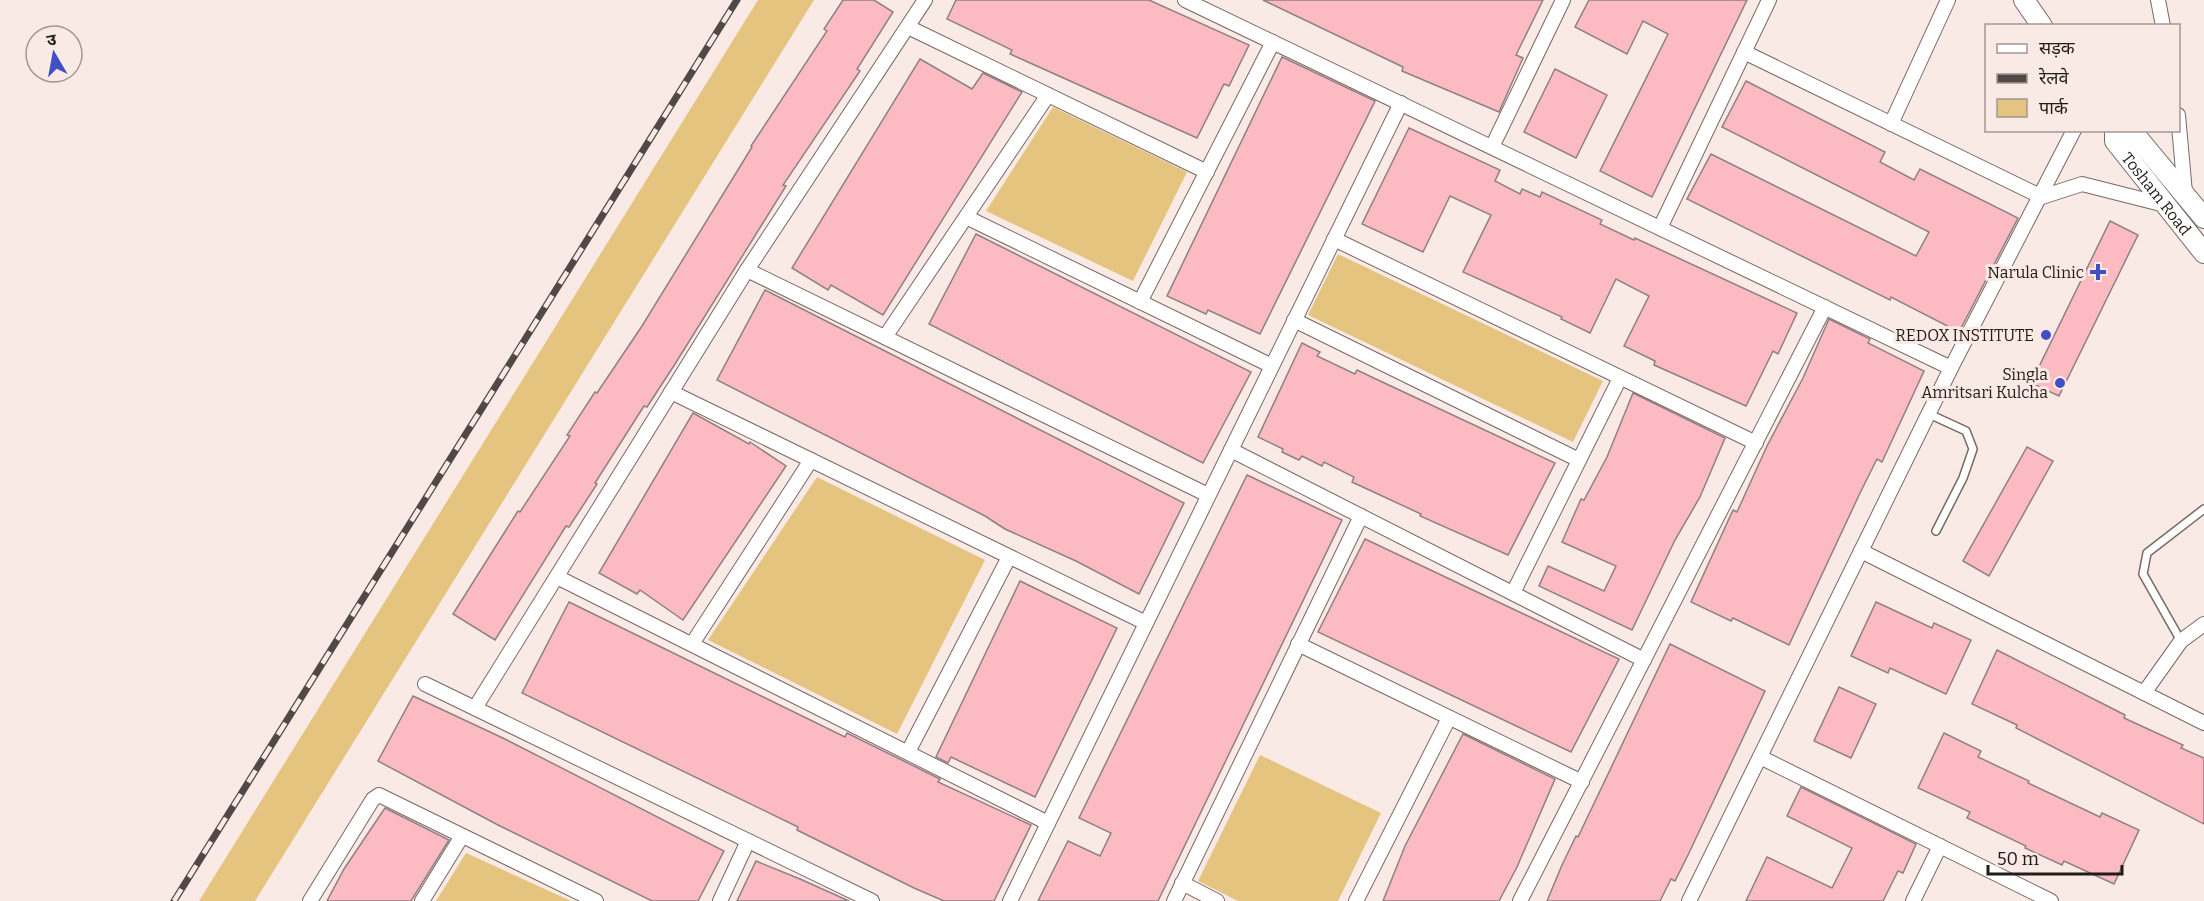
<svg xmlns="http://www.w3.org/2000/svg" width="2204" height="901" viewBox="0 0 2204 901" font-family="Bitter,'Noto Sans Devanagari',serif">
  <style>
    .green { fill: #e5c480 }
    .building { fill: #fcbbc3; stroke: #8f8081; stroke-width: 1.5 }
    .lines { fill: none; stroke-linecap: round; stroke-linejoin: round }
    .service-casing { stroke: #776965; stroke-width: 10 }
    .minor-casing { stroke: #776965; stroke-width: 16 }
    .secondary-casing { stroke: #776965; stroke-width: 22 }
    .service { stroke: #fff; stroke-width: 7 }
    .minor { stroke: #fff; stroke-width: 14 }
    .secondary { stroke: #fff; stroke-width: 20 }
    .rail-casing { stroke: #514947; stroke-width: 7 }
    .rail { stroke: #faeae5; stroke-width: 4.5; stroke-dasharray: 14; stroke-linecap: butt }
    .poi-dot { fill: #4350c4; stroke: #faeae5; stroke-width: 2 }
    .labels { text-anchor: middle; stroke-width: 6; stroke-linejoin: round; paint-order: stroke }
    .street-label { font-size: 16px; fill: #211b1a; stroke: #faeae5 }
    .poi-label { font-size: 16px; fill: #211b1a; stroke: #faeae5; text-anchor: end }
  </style>
  <rect width="100%" height="100%" fill="#faeae5"/>
  <g class="green">
    <path d="M758 0H814L255 901H199Z"/>
    <path d="M1053 107 1187 172 1133 281 986 211Z"/>
    <path d="M1338 254 1603 381 1573 442 1308 315Z"/>
    <path d="M817 477 985 560 897 734 708 640Z"/>
    <path d="M1260 755 1381 813 1338 901H1238L1198 881Z"/>
    <path d="M466 853 571 901H436Z"/>
  </g>
  <g class="building">
    <path d="M843 0H874L893 12 857 69 860 71 783 185 786 186 675 364 647 407 644 406 595 483 597 484 569 527 566 526 495 640 453 614 506 530 518 511 520 512 570 436 567 435 595 392 597 393 642 326 752 147 751 146 827 31 824 29Z"/>
    <path d="M956 0H1149L1249 45 1229 86 1224 84 1197 138 1039 67 1010 54 1012 50 947 19Z"/>
    <path d="M1263 0H1543L1516 55 1523 58 1499 112 1402 71 1403 67Z"/>
    <path d="M1589 0H1747L1652 197 1600 171 1668 34 1643 21 1627 54 1575 27Z"/>
    <path d="M1282 57 1375 101 1260 334 1208 310 1206 314 1167 296Z"/>
    <path d="M920 59 972 89 983 73 1022 92 883 315 831 285 828 290 792 268Z"/>
    <path d="M1555 69 1607 95 1576 158 1524 132Z"/>
    <path d="M1746 81 1885 152 1880 162 1914 180 1920 169 2018 218 1959 332 1891 297 1890 300 1687 199 1711 154 1916 256 1929 232 1722 127Z"/>
    <path d="M1409 128 1500 170 1495 181 1520 194 1522 189 1540 197 1542 192 1602 220 1600 224 1634 240 1635 238 1797 313 1778 354 1773 351 1746 406 1654 365 1655 361 1624 346 1649 296 1616 279 1590 333 1561 319 1562 317 1463 272 1491 215 1450 196 1423 252 1362 224Z"/>
    <path d="M2110 221 2138 235 2059 396 2031 383Z"/>
    <path d="M976 234 1251 372 1203 463 929 324Z"/>
    <path d="M765 290 1184 503 1139 594 1076 561 1005 529 985 516 717 380Z"/>
    <path d="M1829 319 1870 339 1868 343 1924 371 1882 462 1877 459 1860 493 1789 645 1733 618 1731 621 1691 602 1733 510 1737 512 1767 446 1803 378Z"/>
    <path d="M1302 343 1320 352 1317 356 1355 374 1357 370 1378 380 1555 463 1508 555 1420 516 1421 514 1352 482 1354 477 1324 462 1322 466 1302 456 1299 460 1282 452 1283 449 1258 437Z"/>
    <path d="M1633 393 1725 438 1700 497 1675 540 1632 630 1539 586 1548 566 1604 591 1616 566 1562 542 1581 499 1584 500 1607 457Z"/>
    <path d="M693 413 749 444 750 442 786 466 683 620 640 590 637 594 599 573Z"/>
    <path d="M2027 447 2053 461 1989 576 1963 561Z"/>
    <path d="M1247 475 1342 520 1158 901H1038L1068 841 1100 856 1111 833 1079 818Z"/>
    <path d="M1365 539 1619 659 1571 752 1318 632Z"/>
    <path d="M1020 581 1117 628 1035 797 951 757 948 763 936 757Z"/>
    <path d="M569 602 845 737 847 733 940 779 938 782 1031 825 994 901H944L914 888 797 830 798 827 522 693Z"/>
    <path d="M1876 602 1932 628 1934 623 1971 640 1946 694 1890 668 1888 673 1851 656Z"/>
    <path d="M1670 644 1765 691 1689 853 1675 881 1671 879 1660 901H1547L1562 865 1576 836 1578 837Z"/>
    <path d="M1997 650 2125 715 2124 718 2183 745 2181 748 2204 758V824L2016 728 2017 725 1972 704Z"/>
    <path d="M1839 687 1876 704 1851 758 1814 741Z"/>
    <path d="M413 696 505 739 724 851 698 901H652L498 825 378 761Z"/>
    <path d="M1944 733 1981 751 1978 757 2029 781 2028 783 2100 817 2102 813 2139 830 2114 884 2064 861 2062 865 2025 848 2026 846 1967 818 1970 812 1918 788Z"/>
    <path d="M1463 734 1555 779 1517 867 1499 901H1383L1405 846Z"/>
    <path d="M1801 787 1916 844 1903 873 1898 871 1883 901H1746L1767 857 1832 888 1852 848 1787 816Z"/>
    <path d="M385 808 449 840 411 901H327L344 869Z"/>
    <path d="M756 861 800 879 849 901H737Z"/>
  </g>
  <g class="lines">
    <defs>
      <g id="service">
        <path d="M1929 414 1966 431 1973 449 1963 478 1936 531"/>
        <path d="M2181 641 2143 574 2147 553 2204 509"/>
      </g>
      <g id="minor">
        <path d="M1185 0 1951 368"/>
        <path d="M2158 0 2163 26"/>
        <path d="M908 27 1207 172"/>
        <path d="M1744 52 2042 197 2082 184 2165 205"/>
        <path d="M2178 115 2185 193"/>
        <path d="M1891 124 1948 0"/>
        <path d="M1492 147 1563 0"/>
        <path d="M966 217 1272 366"/>
        <path d="M1660 228 1769 0"/>
        <path d="M1334 239 1756 443"/>
        <path d="M747 270 1208 495"/>
        <path d="M1140 302 1273 42"/>
        <path d="M1294 320 1579 460"/>
        <path d="M885 337 1048 95"/>
        <path d="M671 392 1146 623"/>
        <path d="M1231 450 1644 660"/>
        <path d="M1861 551 2204 723"/>
        <path d="M557 577 1048 823"/>
        <path d="M1513 593 1620 378"/>
        <path d="M692 644 811 460"/>
        <path d="M1298 644 1582 782"/>
        <path d="M425 684 872 901"/>
        <path d="M2144 693 2181 641 2204 624"/>
        <path d="M475 708 747 270 925 0"/>
        <path d="M908 752 1009 557"/>
        <path d="M1760 757 2051 901"/>
        <path d="M1182 883 1217 901"/>
        <path d="M310 901 373 799 379 795 596 901"/>
        <path d="M422 901 462 836"/>
        <path d="M720 901 748 841"/>
        <path d="M1010 901 1401 103"/>
        <path d="M1174 901 1361 516"/>
        <path d="M1356 901 1449 718"/>
        <path d="M1520 901 1825 307"/>
        <path d="M1689 901 1951 368 2074 130"/>
        <path d="M1913 901 1940 846"/>
      </g>
      <g id="secondary">
        <path d="M2024 0 2042 26"/>
        <path id="s1" d="M2115 130V141L2204 253"/>
        <path d="M2131 130 2204 218"/>
      </g>
    </defs>
    <use href="#service" class="service-casing"/>
    <use href="#minor" class="minor-casing"/>
    <use href="#secondary" class="secondary-casing"/>
    <use href="#service" class="service"/>
    <use href="#minor" class="minor"/>
    <use href="#secondary" class="secondary"/>
    <defs>
      <path id="rail" d="M174 901 737 0"/>
    </defs>
    <use href="#rail" class="rail-casing"/>
    <use href="#rail" class="rail"/>
  </g>
  <g class="poi-dot">
    <path d="M2095 263h6v6h6v6h-6v6h-6v-6h-6v-6h6z"/>
    <circle cx="2046" cy="335" r="6"/>
    <circle cx="2060" cy="383" r="6"/>
  </g>
  <g class="labels">
    <g class="street-label">
      <text dy="6" stroke="none"><textPath href="#s1" startOffset="78">Tosham Road</textPath></text>
    </g>
    <g class="poi-label">
      <text x="2084" y="278">Narula Clinic</text>
      <text x="2034" y="341">REDOX INSTITUTE</text>
      <text x="2048" y="380">Singla<tspan x="2048" dy="18">Amritsari Kulcha</tspan></text>
    </g>
  </g>
  <rect x="1985" y="24" width="195" height="108" fill="#faeae5" stroke="#a39794" stroke-width="1.5"/>
  <rect x="1997" y="44" width="30" height="9" fill="#ffffff" stroke="#a39794" stroke-width="1.5"/>
  <text x="2039" y="54" font-size="18" fill="#211b1a">सड़क</text>
  <rect x="1997" y="74" width="30" height="9" fill="#514947" stroke="#a39794" stroke-width="1.5"/>
  <text x="2039" y="84" font-size="18" fill="#211b1a">रेलवे</text>
  <rect x="1997" y="99" width="30" height="18" fill="#e5c480" stroke="#a39794" stroke-width="1.5"/>
  <text x="2039" y="114" font-size="18" fill="#211b1a">पार्क</text>
  <g transform="translate(54 54) rotate(350)"><circle r="28" fill="#faeae5" stroke="#a39794" stroke-width="1.5"/>
  <path d="M0-4.5L10 22L0 15L-10 22Z" fill="#4350c4"/>
  <text y="-9" font-size="16" font-weight="bold" text-anchor="middle" fill="#211b1a">उ</text>
  </g>
  <path d="M1988 865v9h134v-9" fill="none" stroke="#211b1a" stroke-width="3"/>
  <text x="1997" y="865" font-size="18" fill="#211b1a" stroke="#faeae5" stroke-width="4.5" paint-order="stroke">50 m</text>
</svg>
